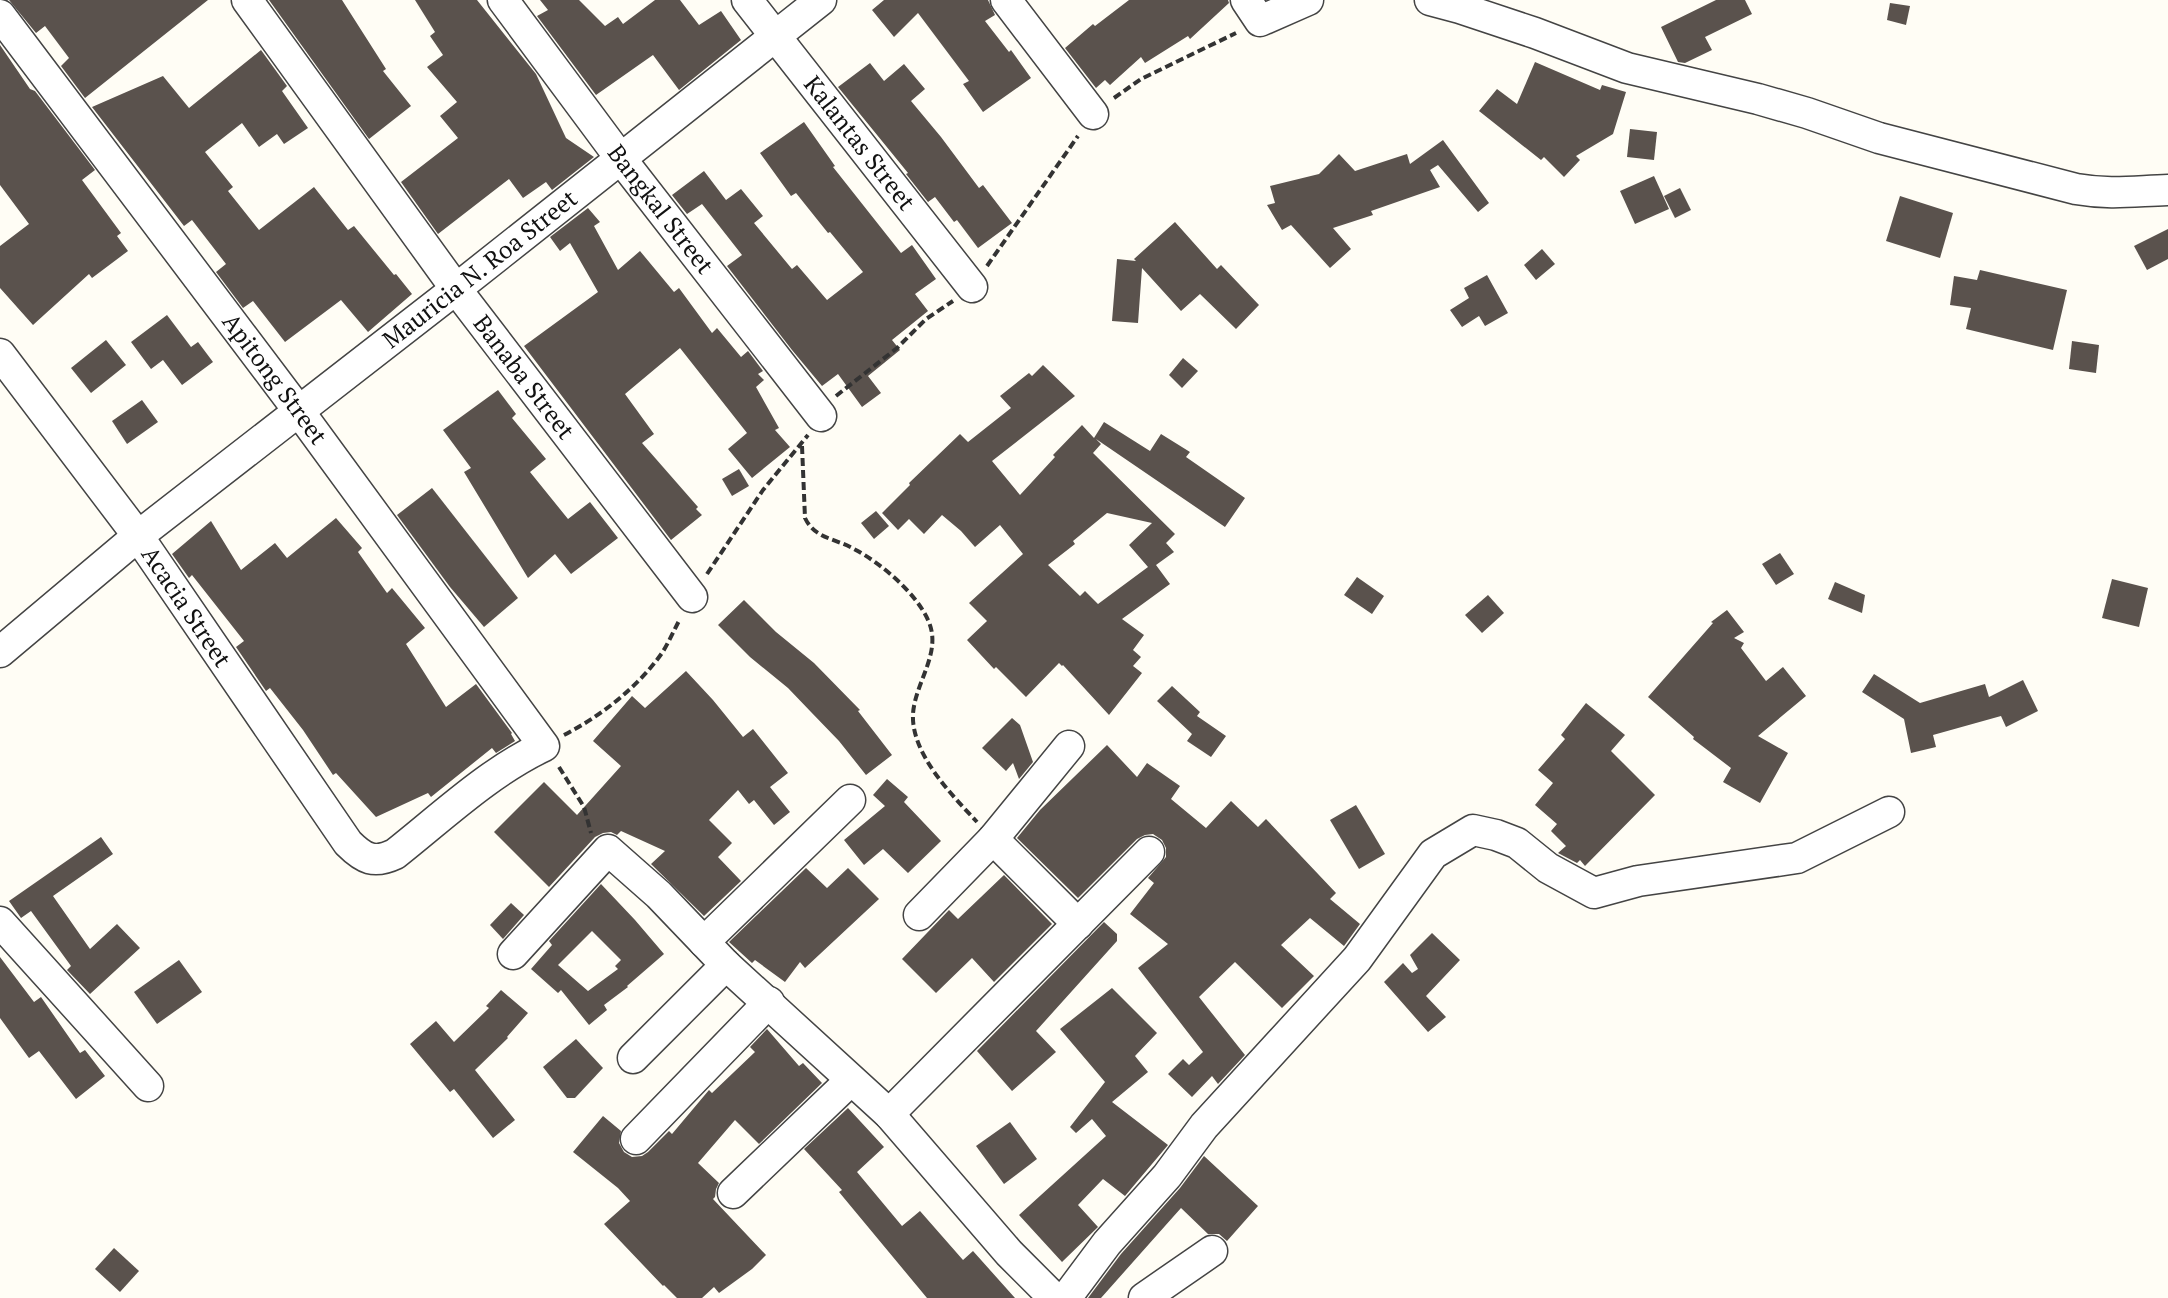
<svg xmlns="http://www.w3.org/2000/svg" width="2168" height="1298" viewBox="0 0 2168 1298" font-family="'PT Serif',serif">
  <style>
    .building { fill: #5a524d; fill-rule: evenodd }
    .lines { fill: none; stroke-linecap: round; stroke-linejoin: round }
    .minor-casing { stroke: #444; stroke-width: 33 }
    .path { stroke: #333; stroke-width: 4; stroke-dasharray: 8 4; stroke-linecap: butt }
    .minor { stroke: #fff; stroke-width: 30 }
    .labels { text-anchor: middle; stroke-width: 8; stroke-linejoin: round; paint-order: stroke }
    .street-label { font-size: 24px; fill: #111; stroke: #fff }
  </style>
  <rect width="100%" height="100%" fill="#fffdf5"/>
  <g class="building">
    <path d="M9 0H208L85 98 61 66 69 58 45 26 36 33Z"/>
    <path d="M269 0H342L386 69 383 71 411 106 369 139Z"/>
    <path d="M415 0H477L536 74 566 138 594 157 552 190 546 182 523 198 509 179 438 234 401 182 458 138 440 116 457 102 427 67 443 55 430 36 435 32Z"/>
    <path d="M540 0H579L605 26 618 17 623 24 655 0H680L699 25 721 11 741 40 679 90 653 55 596 95 537 16 548 10Z"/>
    <path d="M884 0H988L995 15 985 21 1009 52 1011 50 1031 78 983 112 963 84 969 81 918 13 894 37 872 10Z"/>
    <path d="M1129 0H1228L1229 3 1190 39 1188 36 1145 63 1141 57 1110 85 1105 80 1096 88 1065 48 1093 24 1095 26Z"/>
    <path d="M1716 0H1745L1752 14 1705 37 1712 50 1685 63 1678 62 1661 27Z"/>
    <path d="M1890 3 1910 6 1906 25 1887 20Z"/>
    <path d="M0 45 30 89 35 91 95 170 82 180 121 233 117 236 128 251 92 278 89 274 33 325 0 288V246L29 224 0 185Z"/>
    <path d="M261 50 287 86 282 91 308 128 284 144 277 134 259 147 242 123 205 152 233 187 228 191 259 230 314 187 348 230 354 226 394 275 396 274 412 294 368 332 341 300 285 342 253 301 243 308 216 272 226 264 192 220 184 226 92 107 163 76 189 108Z"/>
    <path d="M1535 62 1600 90 1602 85 1626 92 1613 134 1576 156 1580 160 1564 177 1544 157 1541 160 1479 111 1497 89 1517 104Z"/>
    <path d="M870 63 884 81 904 64 925 89 911 101 941 137 979 188 983 185 1012 223 978 248 957 220 954 222 935 197 928 202 906 174 908 173 838 87Z"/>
    <path d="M804 122 835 166 833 167 901 253 912 245 936 279 915 294 928 311 892 340 900 350 868 376 881 393 862 407 838 374 822 386 792 350 727 266 742 255 702 204 687 214 672 195 704 171 726 200 741 189 763 216 754 223 792 269 797 265 827 300 863 272 830 232 828 233 796 193 791 196 760 153Z"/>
    <path d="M1630 129 1657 132 1654 160 1627 157Z"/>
    <path d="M1443 140 1489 203 1478 212 1438 165 1430 170 1440 187 1371 211 1373 215 1333 228 1351 249 1330 268 1291 225 1282 230 1267 205 1275 203 1270 186 1319 174 1339 154 1355 171 1407 154 1410 164Z"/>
    <path d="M1654 176 1669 209 1635 224 1620 191Z"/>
    <path d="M1680 188 1691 210 1675 218 1664 196Z"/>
    <path d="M1900 196 1953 213 1940 258 1886 241Z"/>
    <path d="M588 208 600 222 594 226 618 270 640 251 674 292 679 288 712 333 717 328 741 357 748 351 763 371 758 374 764 380 756 387 779 428 775 430 790 447 752 478 728 449 747 433 680 348 625 394 654 434 642 443 698 507 696 509 702 515 671 540 524 346 598 292 570 243 560 251 550 237Z"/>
    <path d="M1175 222 1217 269 1221 265 1259 305 1236 329 1200 294 1181 311 1142 268 1138 323 1112 321 1117 259 1136 261 1134 259Z"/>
    <path d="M2168 229V259L2147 270 2134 246Z"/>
    <path d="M1542 249 1555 264 1536 280 1524 265Z"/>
    <path d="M1980 270 2067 290 2053 350 1966 329 1971 308 1950 305 1954 276 1977 280Z"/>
    <path d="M1487 275 1508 313 1485 326 1479 316 1462 327 1450 310 1469 298 1464 288Z"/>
    <path d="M167 315 191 347 198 342 213 362 182 385 163 360 151 369 131 342Z"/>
    <path d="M106 340 126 365 91 393 71 368Z"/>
    <path d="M2072 341 2099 345 2096 373 2069 369Z"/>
    <path d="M1183 358 1198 371 1182 388 1169 375Z"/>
    <path d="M1043 365 1075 396 992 461 1020 495 1055 457 1053 455 1082 425 1094 438 1104 422 1150 451 1161 434 1190 452 1186 457 1245 498 1225 527 1096 439 1101 444 1093 453 1175 534 1166 543 1174 552 1156 565 1170 584 1122 619 1144 635 1133 650 1141 657 1133 666 1142 673 1109 715 1063 665 1062 666 1059 663 1026 697 996 667 994 669 967 640 987 621 969 603 1023 554 1000 525 975 547 961 531 942 515 924 534 909 519 898 530 882 513 910 485 909 483 960 434 968 442 1011 408 1000 396 1029 373 1032 376ZM1107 513 1152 523 1129 545 1148 567 1098 604 1085 591 1080 596 1048 565 1075 544 1073 541Z"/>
    <path d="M498 390 516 414 512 418 546 459 530 472 568 519 590 502 618 538 571 574 555 554 528 578 464 472 471 468 443 430Z"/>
    <path d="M142 400 158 422 127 444 112 421Z"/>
    <path d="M739 469 749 486 732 496 722 479Z"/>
    <path d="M432 488 518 598 484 627 450 587 397 515Z"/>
    <path d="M876 511 889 526 874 539 861 523Z"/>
    <path d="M336 518 362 548 358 552 387 593 392 588 425 628 406 644 446 707 476 684 512 733 511 734 515 741 496 753 492 748 431 797 428 793 376 817 336 773 333 775 303 730 270 688 266 691 236 647 244 641 192 575 189 578 172 554 211 521 241 570 275 543 287 558Z"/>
    <path d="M1780 553 1794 574 1776 585 1762 564Z"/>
    <path d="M1357 577 1384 596 1372 614 1344 595Z"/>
    <path d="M2112 579 2148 588 2139 627 2102 618Z"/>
    <path d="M1835 582 1865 595 1862 613 1828 599Z"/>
    <path d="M1488 595 1504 613 1482 633 1465 615Z"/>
    <path d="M744 600 776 632 814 663 860 710 858 711 892 755 866 775 839 741 811 712 788 688 750 657 718 625Z"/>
    <path d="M1727 610 1744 632 1734 638 1744 643 1741 648 1766 681 1783 667 1806 696 1758 736 1788 753 1760 803 1723 782 1731 768 1693 739 1694 737 1648 697 1713 623 1711 622Z"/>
    <path d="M686 671 713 700 743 737 753 729 788 773 770 787 790 812 774 825 754 800 749 804 738 790 709 820 732 843 718 857 741 881 704 916 651 864 665 851 621 831 617 835 611 832 603 833 595 837 549 887 494 832 544 782 577 815 621 766 593 741 632 696 645 708Z"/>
    <path d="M1874 674 1920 703 1985 684 1989 697 2023 680 2038 711 2006 727 2001 716 1933 735 1936 747 1911 753 1904 719 1862 692Z"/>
    <path d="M1172 686 1200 712 1197 716 1226 736 1211 757 1187 741 1192 734 1157 701Z"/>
    <path d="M1586 703 1625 735 1611 751 1655 795 1585 866 1580 860 1577 863 1558 853 1566 846 1551 831 1557 824 1535 805 1553 783 1538 770 1565 739 1561 735Z"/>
    <path d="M1012 718 1020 725 1033 762 1019 779 1013 763 1006 771 982 748Z"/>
    <path d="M1107 745 1137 777 1147 763 1180 786 1171 799 1206 828 1231 801 1258 827 1266 819 1336 893 1330 899 1360 924 1344 946 1310 918 1281 945 1314 976 1282 1008 1235 962 1199 997 1245 1055 1218 1084 1212 1076 1192 1097 1168 1074 1183 1059 1189 1065 1203 1052 1138 968 1168 944 1130 914 1154 883 1148 878 1166 857V848L1162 840 1153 834 1145 835 1137 839 1078 898 1017 838 1040 810Z"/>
    <path d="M887 779 908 797 904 802 941 841 908 873 883 849 864 865 844 840 885 806 873 795Z"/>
    <path d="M1356 805 1385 854 1359 869 1330 820Z"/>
    <path d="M101 837 113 854 53 896 90 949 117 924 140 948 90 994 67 970 71 966 31 911 21 918 9 901Z"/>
    <path d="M806 868 827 888 848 868 879 899 805 968 800 962 785 982 755 960 752 963 729 942Z"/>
    <path d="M1004 875 1052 924 994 982 972 958 936 993 902 959 949 910 958 919Z"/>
    <path d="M601 884 635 920 664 954 627 986 628 987 604 1005 607 1010 589 1025 561 990 558 993 531 969 552 945 549 941ZM592 931 621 960 615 966 618 969 588 991 558 965Z"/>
    <path d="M511 903 524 915 503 939 490 925Z"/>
    <path d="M1104 922 1117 934V941L1036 1031 1056 1052 1012 1091 977 1051Z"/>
    <path d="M1432 933 1460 960 1426 996 1446 1017 1428 1032 1384 982 1403 963 1412 973 1418 969 1410 955Z"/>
    <path d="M0 957 34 1002 41 997 80 1053 85 1050 105 1076 76 1099 39 1051 29 1058 0 1018Z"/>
    <path d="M179 960 202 992 157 1024 134 992Z"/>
    <path d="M1112 988 1157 1033 1135 1056 1148 1072 1112 1102 1168 1145 1125 1196 1103 1179 1078 1205 1098 1227 1062 1262 1019 1215 1106 1136 1092 1119 1076 1133 1070 1127 1105 1082 1060 1029Z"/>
    <path d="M501 990 528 1013 507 1037 508 1038 475 1070 515 1120 493 1138 454 1089 450 1092 410 1044 436 1021 454 1042 489 1008 486 1006Z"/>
    <path d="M767 1029 799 1066 803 1063 822 1083 759 1144 735 1120 698 1163 719 1183 716 1189 715 1197 713 1199 766 1255 752 1269 719 1293 714 1287 702 1298H677L664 1285 663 1286 604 1224 630 1201 618 1188 573 1152 603 1116 621 1131 619 1143 624 1152 632 1157 642 1156 648 1152 669 1131 672 1134 709 1090 712 1093 755 1052 750 1047Z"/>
    <path d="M576 1039 603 1068 575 1098H567L543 1067Z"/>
    <path d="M848 1108 884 1147 857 1172 902 1226 920 1211 963 1260 973 1251 1015 1298H927L839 1192 842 1190 804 1149Z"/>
    <path d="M1010 1122 1037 1159 1004 1184 976 1146Z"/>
    <path d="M1204 1156 1258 1206 1227 1241 1219 1234H1208L1181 1208 1101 1298H1088L1121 1254 1180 1188Z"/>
    <path d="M114 1248 139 1271 120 1292 95 1269Z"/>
  </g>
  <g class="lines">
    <defs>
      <g id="minor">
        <path id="s1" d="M247 0 456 289 692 597"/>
        <path id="s2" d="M503 0 621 159 821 416"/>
        <path id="s3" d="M747 0 972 287"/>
        <path d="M1006 0 1093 114"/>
        <path d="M1246 0 1260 21 1308 0"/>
        <path d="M1430 0 1460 8 1535 33 1627 68 1758 99 1807 113 1879 138 2076 189C2111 195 2134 191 2168 190"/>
        <path id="s4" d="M0 15 298 410 544 746C489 772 443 816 395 854 374 864 364 859 348 843L138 536 0 354"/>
        <path id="s5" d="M0 652 138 536 456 289 821 0"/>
        <path d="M993 839 1078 924"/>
        <path d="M919 915 993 839 1069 746"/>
        <path d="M0 922 148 1086"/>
        <path d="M704 942 850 800"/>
        <path d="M513 954 608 850 659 895 726 965 889 1114 1009 1253 1054 1298"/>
        <path d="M633 1058 726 965"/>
        <path d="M889 1114 1149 852"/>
        <path d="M636 1139 769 1002"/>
        <path d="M733 1193 851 1080"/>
        <path d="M1066 1298 1107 1243 1167 1176 1204 1126 1357 959 1433 854 1473 830 1496 835 1517 843 1548 868 1594 893 1638 881 1797 858 1889 812"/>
        <path d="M1144 1298 1212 1251"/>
      </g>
    </defs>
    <use href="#minor" class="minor-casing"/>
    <g class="path">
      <path d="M1114 98 1141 79 1236 33"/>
      <path d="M987 266 1078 136"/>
      <path d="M836 396 897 348 926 319 953 301"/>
      <path d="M802 446 805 518C815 539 835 538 854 549 881 563 916 593 928 620 943 652 915 682 913 714 911 754 952 795 977 822"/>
      <path d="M707 574 763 490 808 435"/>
      <path d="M564 735C601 716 638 687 662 653 669 642 674 630 680 619"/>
      <path d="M559 767 584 807 591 833"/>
    </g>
    <use href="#minor" class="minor"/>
  </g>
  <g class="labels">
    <g class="street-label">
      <text dy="8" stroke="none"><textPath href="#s3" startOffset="182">Kalantas Street</textPath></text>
      <text dy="8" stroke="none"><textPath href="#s2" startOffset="262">Bangkal Street</textPath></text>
      <text dy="8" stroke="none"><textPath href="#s5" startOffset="614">Mauricia N. Roa Street</textPath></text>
      <text dy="8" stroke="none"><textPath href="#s1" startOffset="468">Banaba Street</textPath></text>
      <text dy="8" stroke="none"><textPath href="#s4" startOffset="456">Apitong Street</textPath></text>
      <text transform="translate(186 607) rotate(56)" y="8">Acacia Street</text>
    </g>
  </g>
</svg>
